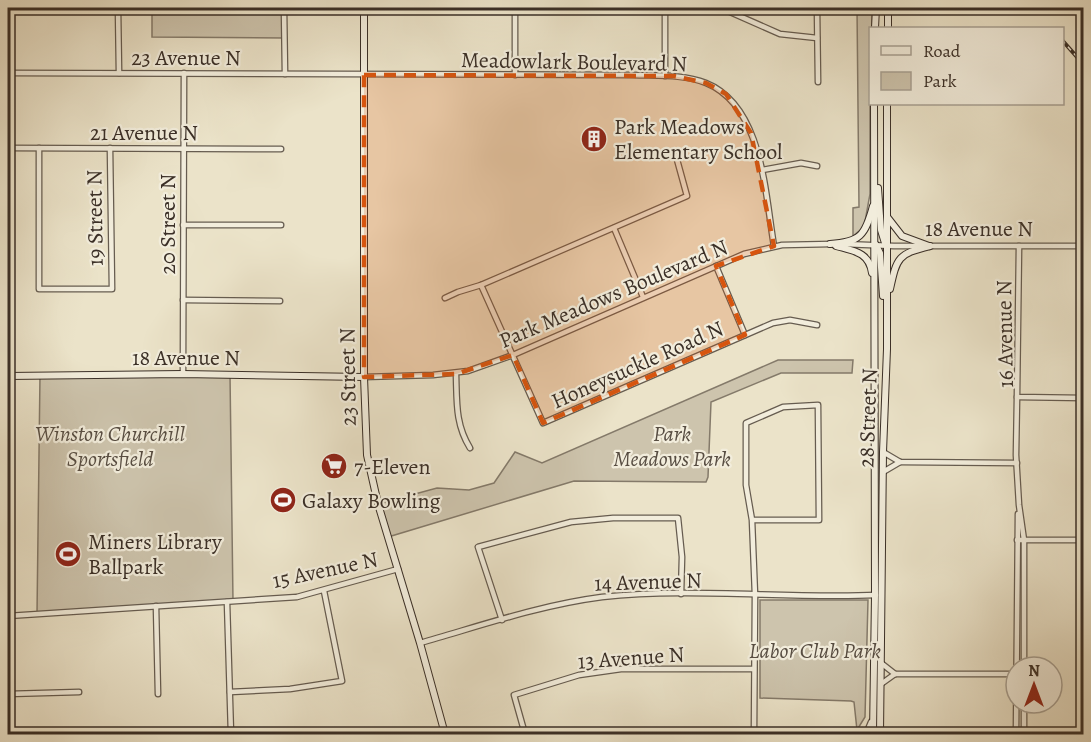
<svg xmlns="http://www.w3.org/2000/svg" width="1091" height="742" viewBox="0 0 1091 742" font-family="Alegreya,serif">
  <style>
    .green { fill: #cdc4ad; stroke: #847a6a; stroke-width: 1.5 }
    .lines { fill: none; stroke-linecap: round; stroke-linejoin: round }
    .street-casing { stroke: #665c50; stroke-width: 7 }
    .secondary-casing { stroke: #3a2f27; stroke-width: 8 }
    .street { stroke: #f2eddc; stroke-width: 4.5 }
    .secondary { stroke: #f2eddc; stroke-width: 6 }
    .rail-casing { stroke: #3a2f27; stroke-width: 4 }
    .rail { stroke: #f2eddc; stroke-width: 1.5; stroke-dasharray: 4.5; stroke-linecap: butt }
    .marked { fill: #d7550f; fill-opacity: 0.2; stroke: #d7550f; stroke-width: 4.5; stroke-dasharray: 12 8; stroke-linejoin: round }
    .labels { text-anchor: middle; stroke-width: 4.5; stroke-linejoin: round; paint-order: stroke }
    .street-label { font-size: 22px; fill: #3a2f27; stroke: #f2eddc }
    .poi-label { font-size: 22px; fill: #3a2f27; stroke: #f2eddc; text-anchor: start }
    .park-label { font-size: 22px; font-style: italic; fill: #574d42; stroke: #f2eddc }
  </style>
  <rect width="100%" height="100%" fill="#ebe3c9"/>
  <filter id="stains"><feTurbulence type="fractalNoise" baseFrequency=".00333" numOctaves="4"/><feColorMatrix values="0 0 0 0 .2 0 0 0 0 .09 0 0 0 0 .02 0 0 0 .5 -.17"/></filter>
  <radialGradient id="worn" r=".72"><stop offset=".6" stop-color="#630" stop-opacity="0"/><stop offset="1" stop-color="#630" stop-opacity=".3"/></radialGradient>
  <g class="green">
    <path d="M152 8 284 9V38L152 37Z"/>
    <path d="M857 8H872V28H870V194L864 227 853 236V208L859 207Z"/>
    <path d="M778 360H853L852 373H781L711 402 708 477 706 482 574 481 388 537 378 504 437 488 469 490 494 483 515 452 542 463Z"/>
    <path d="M40 375H230L233 601 37 614Z"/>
    <path d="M760 600H868L865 717 857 730 854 702 851 701 760 698Z"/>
  </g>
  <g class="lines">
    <defs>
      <g id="street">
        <path d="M118 8 119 73"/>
        <path d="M284 8 285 74"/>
        <path d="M515 8V75"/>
        <path d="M665 8V76"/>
        <path d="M721 8 780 34 817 38"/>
        <path d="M817 8 818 82"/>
        <path d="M8 73 633 75C657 76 683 74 706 83 763 106 765 194 774 246"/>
        <path d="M8 148 281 149"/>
        <path d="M39 148V289H112L110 148"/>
        <path d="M762 170 801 163 817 166"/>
        <path d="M183 225H281"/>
        <path d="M614 228 643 297"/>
        <path d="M843 244 894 246H1084"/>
        <path d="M1019 246 1017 397 1084 398"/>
        <path d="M716 266 745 335"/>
        <path d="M481 285 543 423 773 323 790 320 817 325"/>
        <path d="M445 298 458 292 481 285 687 196 676 156"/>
        <path d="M183 300 280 301"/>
        <path d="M183 374 184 73"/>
        <path d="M456 374C457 401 455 424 470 448"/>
        <path d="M364 377 433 375 468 371 513 355 744 254 782 245 832 244"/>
        <path d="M1017 397 1016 455 1019 505 1024 540V667"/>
        <path d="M883 452 900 462 1017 463"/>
        <path d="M883 472 900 462"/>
        <path d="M752 520H819L818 405 783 407 746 423V485L752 520 755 595 754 734"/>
        <path d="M1017 540H1084"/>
        <path d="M227 602 231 734"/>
        <path d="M156 606 158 694"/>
        <path d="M8 616 297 597 398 569"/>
        <path d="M502 620 478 547 571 522 613 518H678L682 557 681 594"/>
        <path d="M420 643C480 626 540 605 602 597 693 587 785 599 876 595"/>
        <path d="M881 663 895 674"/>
        <path d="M881 684 895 674H1016"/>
        <path d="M230 692 290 689 342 681 324 591"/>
        <path d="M8 694 79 692"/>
        <path d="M525 734 514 695 579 675 621 669H754"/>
        <path d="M866 734 871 722"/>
        <path d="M1016 734 1018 514"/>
        <path d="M1024 734V703"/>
      </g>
      <g id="secondary">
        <path d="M364 8V377L367 455 378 504 420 643 445 734"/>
        <path d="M875 28 876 8"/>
        <path d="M888 28V8"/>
        <path d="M878 188 881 230 885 243"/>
        <path d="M888 218 902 236 929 246"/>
        <path d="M830 244C860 242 865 236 873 206"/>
        <path d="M876 245 880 253 883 296"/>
        <path d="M836 246C854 251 869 252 872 273"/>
        <path d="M890 289C897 257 898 254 930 246"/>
        <path d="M8 376 183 374 364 377"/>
        <path d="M873 734 875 595 874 104"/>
        <path d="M880 734 883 452 887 349V104"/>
      </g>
    </defs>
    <use href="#street" class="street-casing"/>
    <use href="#secondary" class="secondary-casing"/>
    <use href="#street" class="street"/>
    <use href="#secondary" class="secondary"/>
    <defs>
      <path id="rail" d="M1062 40 1084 65"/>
    </defs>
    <use href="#rail" class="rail-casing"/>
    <use href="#rail" class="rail"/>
  </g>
  <path class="marked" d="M364 75 674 76 706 83 726 94 751 133 774 246 716 266 745 335 543 423 513 355 456 374 364 377Z"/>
  <defs>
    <symbol id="building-disc" viewBox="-11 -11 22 22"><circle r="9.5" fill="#8f2418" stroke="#f2eddc"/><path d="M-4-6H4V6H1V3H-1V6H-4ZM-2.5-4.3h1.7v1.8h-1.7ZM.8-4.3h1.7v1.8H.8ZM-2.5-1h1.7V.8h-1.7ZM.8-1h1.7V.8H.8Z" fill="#fff"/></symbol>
    <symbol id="supermarket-disc" viewBox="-11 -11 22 22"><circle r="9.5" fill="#8f2418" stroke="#f2eddc"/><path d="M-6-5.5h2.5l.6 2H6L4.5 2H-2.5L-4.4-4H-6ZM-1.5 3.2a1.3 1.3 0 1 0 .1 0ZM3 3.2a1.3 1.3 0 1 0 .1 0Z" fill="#fff"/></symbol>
    <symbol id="stadium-disc" viewBox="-11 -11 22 22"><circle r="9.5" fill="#8f2418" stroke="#f2eddc"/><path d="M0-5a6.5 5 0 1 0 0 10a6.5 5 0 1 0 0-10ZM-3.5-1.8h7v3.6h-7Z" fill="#fff"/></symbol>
  </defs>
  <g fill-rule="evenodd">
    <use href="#building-disc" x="579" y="124" width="30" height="30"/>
    <use href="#supermarket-disc" x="319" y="451" width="30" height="30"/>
    <use href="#stadium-disc" x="268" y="485" width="30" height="30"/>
    <use href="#stadium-disc" x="53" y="539" width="30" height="30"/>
  </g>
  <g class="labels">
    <g class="street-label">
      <text x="186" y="65">23 Avenue N</text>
      <text transform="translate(574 61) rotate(1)" y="8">Meadowlark Boulevard N</text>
      <text x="144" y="140">21 Avenue N</text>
      <text transform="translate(94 218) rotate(-91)" y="8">19 Street N</text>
      <text transform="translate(167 224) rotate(-90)" y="8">20 Street N</text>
      <text x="979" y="236">18 Avenue N</text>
      <text transform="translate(613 293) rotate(-23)" y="8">Park Meadows Boulevard N</text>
      <text transform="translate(1004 334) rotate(-91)" y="8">16 Avenue N</text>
      <text x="186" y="365">18 Avenue N</text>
      <text transform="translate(637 364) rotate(-24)" y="8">Honeysuckle Road N</text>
      <text transform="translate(347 377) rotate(-91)" y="8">23 Street N</text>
      <text transform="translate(867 418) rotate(-88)" y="8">28 Street N</text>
      <text transform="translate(325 569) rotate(-12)" y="8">15 Avenue N</text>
      <text transform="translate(648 581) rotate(-2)" y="8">14 Avenue N</text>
      <text transform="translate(631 657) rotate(-4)" y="8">13 Avenue N</text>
    </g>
    <g class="poi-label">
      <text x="614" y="134">Park Meadows<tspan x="614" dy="25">Elementary School</tspan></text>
      <text x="354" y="474">7-Eleven</text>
      <text x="302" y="508">Galaxy Bowling</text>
      <text x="88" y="549">Miners Library<tspan x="88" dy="25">Ballpark</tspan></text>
    </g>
    <g class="park-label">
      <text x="110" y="441">Winston Churchill<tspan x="110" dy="25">Sportsfield</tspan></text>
      <text x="672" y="441">Park<tspan x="672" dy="25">Meadows Park</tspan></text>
      <text x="815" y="658">Labor Club Park</text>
    </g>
  </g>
  <rect width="1091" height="742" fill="none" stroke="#ebe3c9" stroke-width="30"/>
  <rect x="9" y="9" width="1073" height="724" fill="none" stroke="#3a2f27" stroke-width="3"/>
  <rect x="15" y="15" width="1061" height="712" fill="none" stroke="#3a2f27" stroke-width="1.5"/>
  <rect x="869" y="27" width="195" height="78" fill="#f2eddc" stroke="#a8a194" stroke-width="1.5"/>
  <rect x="881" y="46" width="30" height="9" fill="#f2eddc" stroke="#a8a194" stroke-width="1.5"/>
  <text x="923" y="57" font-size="18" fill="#3a2f27">Road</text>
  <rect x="881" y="72" width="30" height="18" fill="#cdc4ad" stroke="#a8a194" stroke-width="1.5"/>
  <text x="923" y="87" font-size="18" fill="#3a2f27">Park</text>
  <g transform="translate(1034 685)"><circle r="28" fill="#f2eddc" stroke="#a8a194" stroke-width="1.5"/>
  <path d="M0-4.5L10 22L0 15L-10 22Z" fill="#8f2418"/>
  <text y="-9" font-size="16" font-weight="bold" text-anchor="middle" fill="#3a2f27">N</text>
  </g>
  <rect width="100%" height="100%" filter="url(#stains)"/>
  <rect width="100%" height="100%" fill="url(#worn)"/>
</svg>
